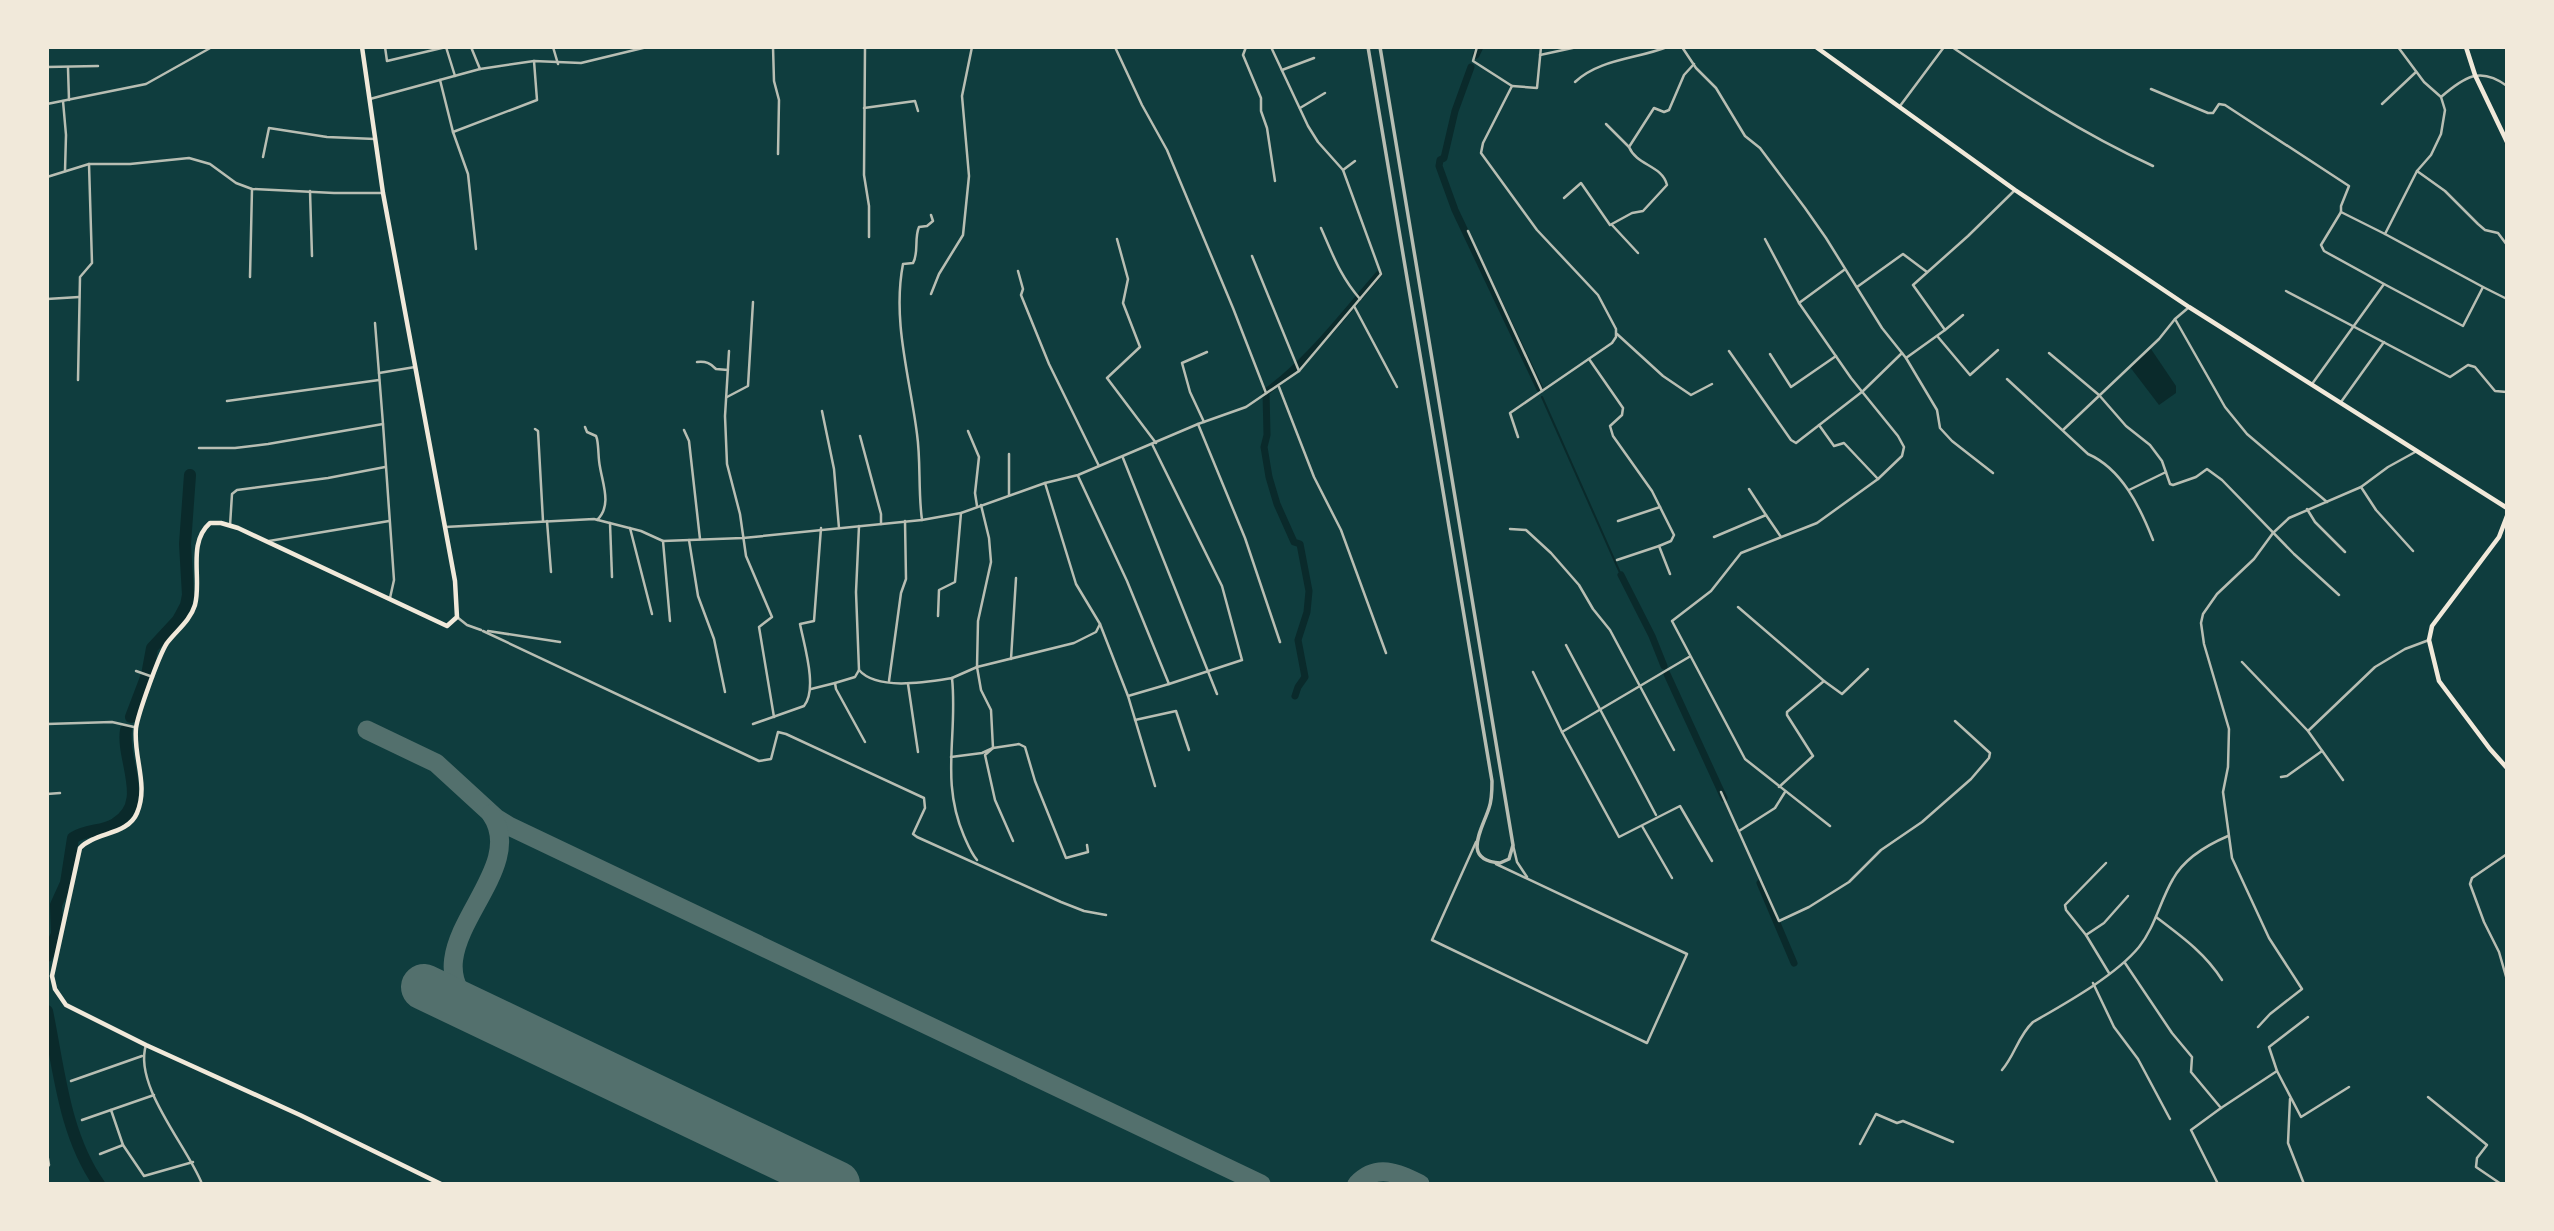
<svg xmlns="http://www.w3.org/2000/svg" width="2554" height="1231" viewBox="0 0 2554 1231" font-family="'Crimson Pro',serif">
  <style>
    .water { fill: #0a2a2b }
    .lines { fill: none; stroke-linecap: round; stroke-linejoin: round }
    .stream { stroke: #0a2a2b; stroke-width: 2 }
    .canal { stroke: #0a2a2b; stroke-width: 7 }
    .river { stroke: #0a2a2b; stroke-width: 12 }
    .taxiway { stroke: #53706d; stroke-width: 19 }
    .runway { stroke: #53706d; stroke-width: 46 }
    .minor { stroke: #b8beb3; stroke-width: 2.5 }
    .tertiary { stroke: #b8beb3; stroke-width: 3.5 }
    .secondary { stroke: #f1e9da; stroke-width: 4.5 }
    .primary { stroke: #f1e9da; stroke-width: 4.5 }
    .trunk { stroke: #f1e9da; stroke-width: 4.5 }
  </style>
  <rect width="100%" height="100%" fill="#0f3d3e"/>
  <path class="water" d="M2151 349 2176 386V393L2159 405 2130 367Z"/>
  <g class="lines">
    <path class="stream" d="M1542 397 1621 575"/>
    <g class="canal">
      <path d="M1476 55 1480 47"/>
      <path d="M1471 67 1455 111 1444 158 1440 160 1439 166 1455 210 1540 389"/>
      <path d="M1621 575 1652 636 1664 666"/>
      <path d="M1667 674 1724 798"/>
      <path d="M1295 696 1298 687 1305 677 1298 640 1307 612 1309 591 1300 544 1294 542 1277 504 1269 477 1264 447 1267 435 1266 392C1310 360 1344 314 1379 274"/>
      <path d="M1760 883 1794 963"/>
    </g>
    <g class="river">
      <path d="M131 717 147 675 152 648 178 620 186 605 188 595 185 544 190 475"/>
      <path d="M47 956 57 934 56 905 66 883 73 838C86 829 102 832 115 824 151 803 121 760 126 730"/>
      <path d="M47 1011C59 1069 64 1134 99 1184"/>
    </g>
    <g class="taxiway">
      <path d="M367 730 436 763 496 818 509 826 1261 1184"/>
      <path d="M479 1013C399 951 534 876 491 814"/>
      <path d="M1357 1184C1377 1163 1397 1173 1420 1184"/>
    </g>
    <path class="runway" d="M424 987 837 1184"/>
    <g class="minor">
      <path d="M385 47 387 61 446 47 455 76"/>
      <path d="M471 47 480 69"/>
      <path d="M553 47 558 64"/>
      <path d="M773 47 774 81 779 100 778 154"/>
      <path d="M865 47 864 175 869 206V237"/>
      <path d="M1115 47 1142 105 1167 150 1233 308 1266 393"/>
      <path d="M1246 47 1243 55 1261 98V111L1267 128 1275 181"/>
      <path d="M1682 47 1696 68 1716 88 1745 136 1760 148 1805 208 1826 238 1882 328 1902 353"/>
      <path d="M1952 47C2017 91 2081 133 2153 166"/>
      <path d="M1540 55 1577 47"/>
      <path d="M47 67 98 66"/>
      <path d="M68 68 69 100"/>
      <path d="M1282 70 1314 58"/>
      <path d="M440 80 453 132 468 174 476 249"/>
      <path d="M1575 82C1599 59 1637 59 1667 47"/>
      <path d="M1512 86 1537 88 1541 47"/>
      <path d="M2151 89 2208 113H2213L2219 104 2225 105 2349 186 2341 206V212"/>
      <path d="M2441 97C2464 77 2480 66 2507 86"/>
      <path d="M370 99 480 69 534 61 581 63 647 47"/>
      <path d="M63 101 66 135 65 171"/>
      <path d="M47 104 146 84 212 47"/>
      <path d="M2382 104 2416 72"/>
      <path d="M1900 106 1944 47"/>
      <path d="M864 108 915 101 918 111"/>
      <path d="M1300 108 1325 93"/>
      <path d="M1606 124 1629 147"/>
      <path d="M453 132 537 100 534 61"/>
      <path d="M263 157 269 128 327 137 375 139"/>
      <path d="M1343 170 1355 161"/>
      <path d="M2417 171 2445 191 2478 224 2485 230 2498 233 2507 245"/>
      <path d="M47 177 89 164H130L189 158 210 164 236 183 252 189 334 193H383"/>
      <path d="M310 191 312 256"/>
      <path d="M1564 198 1581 183 1610 225 1632 213 1643 211 1667 185C1662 165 1637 166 1629 147L1654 108 1664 112 1669 110 1684 75 1694 64"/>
      <path d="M1612 225 1638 253"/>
      <path d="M1321 228C1333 255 1340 276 1360 299"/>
      <path d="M1468 231 1542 391 1612 343 1616 337V329L1598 295 1537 230 1481 153 1483 143 1512 86 1473 61 1477 47"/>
      <path d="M1117 239 1128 279 1123 303 1140 347 1107 378 1156 443"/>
      <path d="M1765 239 1799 303 1851 378 1898 436 1904 447 1902 456 1878 479 1817 523 1741 553 1711 591 1672 621 1745 759 1830 826"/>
      <path d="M1252 256 1299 371"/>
      <path d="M1018 271 1023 289 1021 295 1049 364 1099 466"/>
      <path d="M250 277 252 189"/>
      <path d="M2384 284 2463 326 2483 287 2385 234"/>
      <path d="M1857 287 1903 254 1927 272"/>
      <path d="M2483 287 2507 299"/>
      <path d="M2286 291 2450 377 2468 365 2475 367 2495 391 2507 392"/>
      <path d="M931 294 939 274 963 235 969 176 962 96 972 47"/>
      <path d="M47 299 79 297"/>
      <path d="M1799 303 1844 270"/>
      <path d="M1354 306 1397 387"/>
      <path d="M2175 319 2225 407 2247 434 2327 502"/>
      <path d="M1945 330 1963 315"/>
      <path d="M1617 334 1663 376 1691 395 1712 384"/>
      <path d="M1938 337 1970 375 1998 350"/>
      <path d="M729 351 725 416 727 464 740 514 746 556 772 617 759 627 774 717"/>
      <path d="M1729 351 1791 440 1796 443 1863 391 1902 353 1906 358 1945 330 1913 285 1968 236 2015 190"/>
      <path d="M2049 353 2099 395 2126 426 2150 445 2162 461 2170 484 2173 485 2196 477 2207 469 2222 480 2294 554 2339 595"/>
      <path d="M1770 354 1791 387 1836 356"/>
      <path d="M1906 358 1937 410 1940 428 1952 441 1993 473"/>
      <path d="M1589 359 1623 408 1622 415 1610 426 1613 436 1652 491 1674 535 1671 541 1659 546 1670 574"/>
      <path d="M697 362C706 361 710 363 716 369L728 370"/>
      <path d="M379 373 415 367"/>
      <path d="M2007 379 2088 454C2122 469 2140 507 2153 540"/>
      <path d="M78 380 80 277 92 263 89 164"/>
      <path d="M2312 384 2384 284 2324 251 2321 245 2341 212 2385 234 2417 171 2431 155 2441 134 2445 110 2441 97 2424 82 2398 47"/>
      <path d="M1279 387 1314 477 1341 530 1386 653"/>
      <path d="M727 397 748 386 753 302"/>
      <path d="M227 401 379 380"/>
      <path d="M2341 402 2384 342"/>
      <path d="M822 411 834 469 839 528"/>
      <path d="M1204 422 1190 392 1182 363 1207 352"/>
      <path d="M383 424 394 580 390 598"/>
      <path d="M1198 424 1245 538 1280 642"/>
      <path d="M1819 425 1834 446 1844 443 1878 479"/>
      <path d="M585 427 587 432 596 436 597 439C599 449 598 458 600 467 603 485 612 506 597 520"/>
      <path d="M535 429 538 431 543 521"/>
      <path d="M684 430 689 441 700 539"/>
      <path d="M2063 430 2159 339 2175 319 2188 308"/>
      <path d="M968 431 979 457 975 493 977 506"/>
      <path d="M860 436 881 514V524"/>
      <path d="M1518 437 1510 413 1542 391"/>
      <path d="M1152 444 1222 586 1242 660 1169 684"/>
      <path d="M199 448H235L268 444 383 424 375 323"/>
      <path d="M1123 458 1217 694"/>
      <path d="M1078 476 1127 581 1169 684 1128 696"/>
      <path d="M1045 483 1076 584 1100 624 1128 696 1155 786"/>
      <path d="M2361 487 2376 510 2413 551"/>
      <path d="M1749 489 1766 515"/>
      <path d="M2129 490 2166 472"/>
      <path d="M1009 495V454"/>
      <path d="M981 505 989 538 991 562 978 621 977 667 1074 643 1096 632 1100 624"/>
      <path d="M2307 509 2315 522 2345 552"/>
      <path d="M922 520C918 491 921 462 917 434 910 378 892 321 903 264L913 263C919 253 914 238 919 227L927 226 933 221 931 215"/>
      <path d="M547 521 551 572"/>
      <path d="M1618 521 1660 507"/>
      <path d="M610 523 612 577"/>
      <path d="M230 526 232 494 237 490 328 478 385 467"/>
      <path d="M859 526 856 592 859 670C877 691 927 682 952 678 958 735 940 780 964 836 968 845 971 853 977 860"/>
      <path d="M445 527 594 519 641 531 663 541 743 538 922 520 961 513 1045 483 1078 475 1198 424 1246 407 1299 371 1381 274 1343 170 1318 142 1308 126 1271 47"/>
      <path d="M630 528 652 614"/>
      <path d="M1510 529 1526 530 1551 553 1579 585 1593 609 1610 630 1674 750"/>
      <path d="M1714 537 1766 515 1781 537"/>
      <path d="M689 540 698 596 714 639 725 692"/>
      <path d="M269 541 389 521"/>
      <path d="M663 541 670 621"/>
      <path d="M1617 560 1659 546"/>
      <path d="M1738 607 1824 681 1787 712V715L1813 756 1779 787"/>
      <path d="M938 616 939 590 955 582 961 513"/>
      <path d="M457 617 467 625 481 630"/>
      <path d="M483 631 759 761 771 759 778 732 786 734 924 798 925 808 913 834 917 837 1061 902 1084 911 1106 915"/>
      <path d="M488 631 560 642"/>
      <path d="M1566 645 1656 815"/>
      <path d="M1011 659 1016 578"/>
      <path d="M2242 662 2308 731 2343 780"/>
      <path d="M859 670 855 677 835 683 836 689 865 742"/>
      <path d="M136 671 153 677"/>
      <path d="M1533 672 1562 732 1619 837 1680 806 1712 861"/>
      <path d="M952 678 977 667 981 690 991 710 993 748 1019 744 1025 747 1035 781 1066 858 1088 852 1087 845"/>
      <path d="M889 681 901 593 906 579 905 521"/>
      <path d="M1824 681 1842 694 1868 669"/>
      <path d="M908 684 918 752"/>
      <path d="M811 689 835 683"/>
      <path d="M1135 720 1176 711 1189 750"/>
      <path d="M47 724 112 722 134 727"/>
      <path d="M753 724 804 706C818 689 804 645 800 624L814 621 821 528"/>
      <path d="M2308 731 2375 667 2405 649 2429 640"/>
      <path d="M1562 732 1689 657"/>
      <path d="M951 757 982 753 993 748 985 755 995 800 1013 841"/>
      <path d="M2281 777 2287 776 2322 751"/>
      <path d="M1721 792 1779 921 1809 907 1849 882 1881 850 1922 822 1971 779 1989 758 1990 753 1955 721"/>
      <path d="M47 794 60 793"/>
      <path d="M1642 826 1672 878"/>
      <path d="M1739 831 1775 808 1785 792"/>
      <path d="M1476 842 1432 940 1647 1043 1687 954 1496 864"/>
      <path d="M1513 845 1517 862 1527 877"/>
      <path d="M2507 854 2472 878 2470 884 2484 922 2499 952 2507 980"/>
      <path d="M2106 863 2065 905 2066 910 2086 935 2109 973"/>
      <path d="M2156 917C2181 936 2205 953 2222 980"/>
      <path d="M2086 935 2104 923 2128 896"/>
      <path d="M2125 963 2172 1033 2192 1057 2191 1072 2221 1108 2191 1130 2218 1184"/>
      <path d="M2093 983 2114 1027 2138 1059 2170 1119"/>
      <path d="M2258 1027 2270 1014 2302 989 2269 938 2232 858 2223 792 2228 767 2229 729 2204 644 2201 623 2203 614 2217 594 2254 559 2273 533 2289 518 2361 487 2388 467 2417 451"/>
      <path d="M146 1045C133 1086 188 1147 202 1184"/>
      <path d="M2002 1070C2015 1055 2018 1036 2033 1022 2066 1003 2115 976 2139 947 2155 927 2160 901 2173 879 2184 859 2207 845 2228 836"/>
      <path d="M2277 1071 2301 1117 2349 1087"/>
      <path d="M71 1081 142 1056"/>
      <path d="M2428 1097 2487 1145 2477 1158 2476 1167 2501 1184"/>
      <path d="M2290 1099 2288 1143 2304 1184"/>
      <path d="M2221 1108 2277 1071 2269 1047 2308 1017"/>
      <path d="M111 1110 123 1145 144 1176 193 1162"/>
      <path d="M82 1120 154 1095"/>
      <path d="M1860 1144 1876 1114 1897 1123 1903 1121 1953 1142"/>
      <path d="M47 1153 49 1165 47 1167"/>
      <path d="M100 1154 123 1145"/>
    </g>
    <path class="tertiary" d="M1368 47 1492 781C1492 790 1492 800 1489 808 1482 830 1461 860 1500 863L1509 859 1513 845 1380 47"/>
    <path class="secondary" d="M2466 47 2475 75 2507 142"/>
    <g class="primary">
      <path d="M362 47 383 193 455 581 457 617 447 626 238 528 221 523H210C187 543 202 579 195 605 190 621 177 630 167 643 159 655 138 714 136 728 133 757 149 785 137 813 128 835 95 832 80 848L52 976 55 989 66 1005 146 1045 300 1115 441 1184"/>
      <path d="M2507 516 2499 537 2432 626 2429 640 2439 681 2490 749 2507 768"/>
    </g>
    <path class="trunk" d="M1816 47 2015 190 2189 307 2507 508"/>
  </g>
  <rect width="2554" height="1231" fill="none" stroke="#f1e9da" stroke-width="98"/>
</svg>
